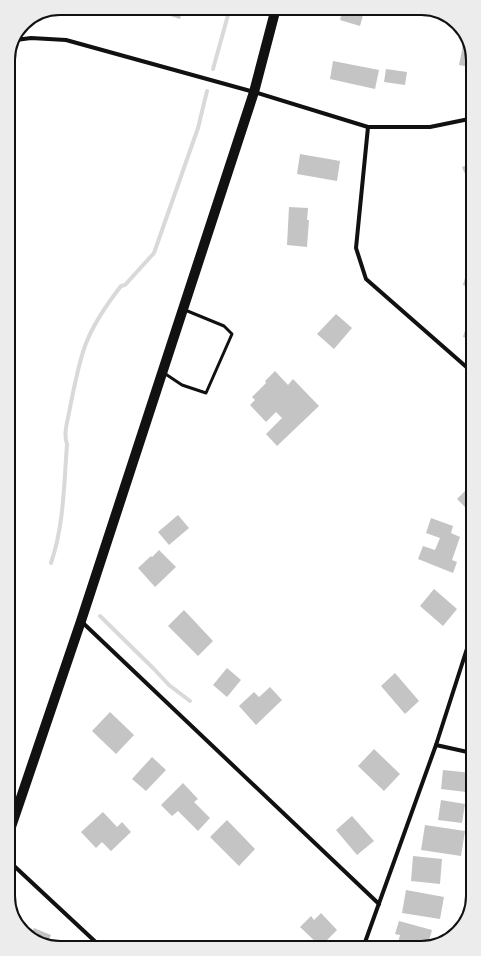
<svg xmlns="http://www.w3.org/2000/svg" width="481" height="956" viewBox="0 0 481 956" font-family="'Golos Text',sans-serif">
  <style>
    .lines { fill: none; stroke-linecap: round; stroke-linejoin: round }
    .stream { stroke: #d9d9d9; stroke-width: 4 }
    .building { fill: #c4c4c4 }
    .service { stroke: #111; stroke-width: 3 }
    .minor { stroke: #111; stroke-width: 4 }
    .primary { stroke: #111; stroke-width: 10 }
    .rim { fill: none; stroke: #111; stroke-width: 2 }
  </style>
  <rect width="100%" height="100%" fill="#fff"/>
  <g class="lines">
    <g class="stream">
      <path d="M213 69 230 8"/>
      <path d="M51 563C64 525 64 484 67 444 63 434 68 419 70 408 74 387 78 366 85 346 93 324 107 304 121 286L125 285 154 253 198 128 207 91"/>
      <path d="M100 616 154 669 169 685 190 701"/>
    </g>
  </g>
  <g class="building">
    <path d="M145 8H183L180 19Z"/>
    <path d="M343 8H365L360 26 340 20Z"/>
    <path d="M465 35 469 40V67L459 65Z"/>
    <path d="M333 61 379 70 375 89 330 79Z"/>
    <path d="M386 69 407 72 405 85 384 82Z"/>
    <path d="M300 154 340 161 337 181 297 174Z"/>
    <path d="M470 164V185L462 167Z"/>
    <path d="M289 207 308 208 307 220H309L307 247 287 245Z"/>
    <path d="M467 271 470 272V288L463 285Z"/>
    <path d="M336 314 352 328 334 349 317 334Z"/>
    <path d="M470 315V339L463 337Z"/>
    <path d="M275 371 288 385 293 379 319 406 277 446 266 434 282 418 276 412 266 422 250 405 255 400 252 397 266 383 265 381Z"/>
    <path d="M471 485V513L457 499Z"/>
    <path d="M178 515 189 528 169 545 158 532Z"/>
    <path d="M431 518 453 526 451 533 460 537 452 560 457 562 453 573 418 559 423 546 435 550 440 538 426 533Z"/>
    <path d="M159 550 176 567 155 587 138 568 151 556 152 557Z"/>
    <path d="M434 589 457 609 443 626 420 606Z"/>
    <path d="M184 610 213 641 198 656 168 626Z"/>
    <path d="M227 668 241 680 227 697 213 685Z"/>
    <path d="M395 673 419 701 405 714 381 686Z"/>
    <path d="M270 687 282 700 256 725 239 706 254 692 259 697Z"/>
    <path d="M110 712 134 735 116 754 92 731Z"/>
    <path d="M374 749 400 774 384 791 358 766Z"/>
    <path d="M152 757 166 770 146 791 132 779Z"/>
    <path d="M443 770 472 773 473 787 466 786V792L441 789Z"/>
    <path d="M183 783 198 799 194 802 210 818 198 831 178 811 172 816 161 805Z"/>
    <path d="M441 800 465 804 462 823 438 820Z"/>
    <path d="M103 812 117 827 122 822 131 832 111 851 102 842 96 848 81 832Z"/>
    <path d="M352 816 374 841 357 855 336 830Z"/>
    <path d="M227 820 255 849 239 866 210 837Z"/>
    <path d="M425 825 465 831 461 856 421 850Z"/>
    <path d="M413 856 442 859 440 884 411 881Z"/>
    <path d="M406 890 444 897 440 919 402 913Z"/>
    <path d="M321 913 337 930 322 945H319L300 927 311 916 314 920Z"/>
    <path d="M399 921 432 930 428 944H405L398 943 400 935 395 934Z"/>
    <path d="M34 928 51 935 47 944 30 938Z"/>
  </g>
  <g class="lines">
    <path class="service" d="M164 373 182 385 206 393 232 334 224 326 185 310"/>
    <g class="minor">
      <path d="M16 40 31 38 66 40 254 92 368 127H430L469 119"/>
      <path d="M368 127 356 248 366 279 471 371"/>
      <path d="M82 622 379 904"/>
      <path d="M436 745 472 753"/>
      <path d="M12 864 101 947"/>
      <path d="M364 945 436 745 472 633"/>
    </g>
    <path class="primary" d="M11 827 81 621 254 92 276 8"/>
  </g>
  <path d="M0 0H481V956H0ZM60 15H421A45 45 0 0 1 466 60V896A45 45 0 0 1 421 941H60A45 45 0 0 1 15 896V60A45 45 0 0 1 60 15Z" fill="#ececec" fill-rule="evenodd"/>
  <path class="rim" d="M60 15H421A45 45 0 0 1 466 60V896A45 45 0 0 1 421 941H60A45 45 0 0 1 15 896V60A45 45 0 0 1 60 15Z"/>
</svg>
